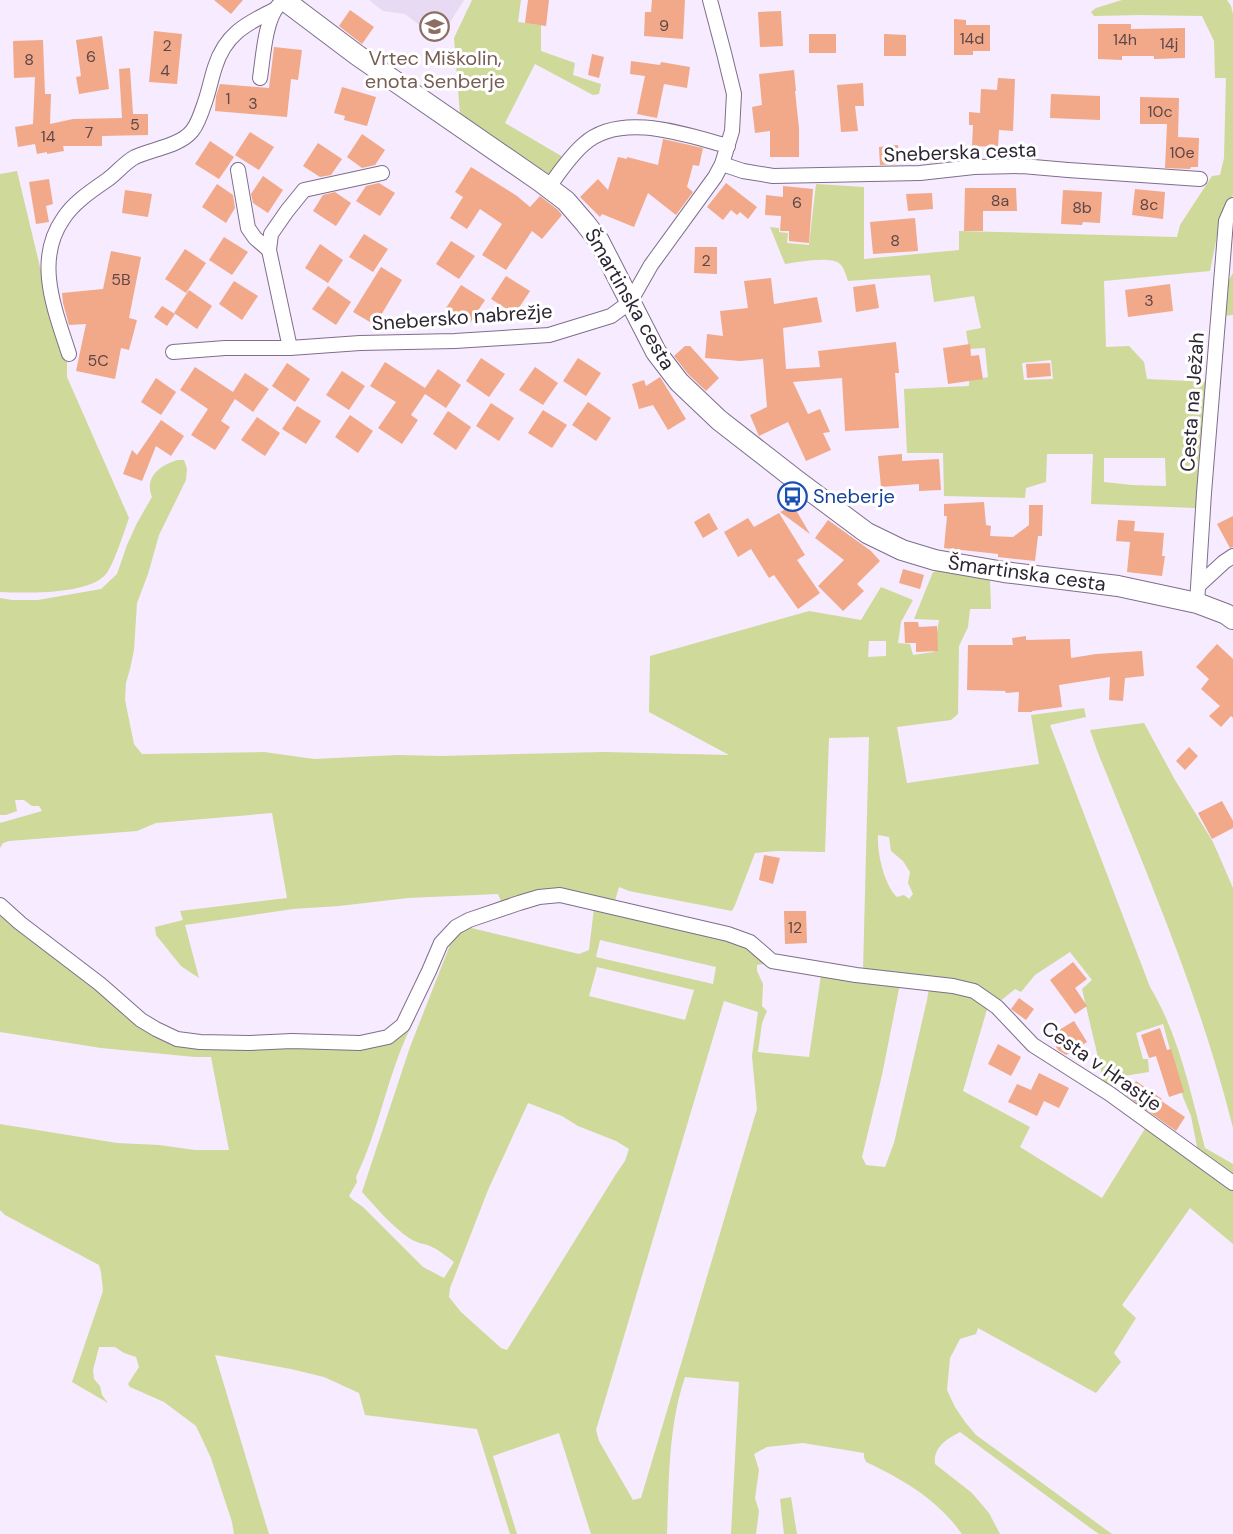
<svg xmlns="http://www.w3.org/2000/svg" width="1233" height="1534" viewBox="0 0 1233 1534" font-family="'DM Sans',sans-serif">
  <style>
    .built { fill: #e7daf2 }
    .green { fill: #cfd999; fill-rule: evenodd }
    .building { fill: #f1a989 }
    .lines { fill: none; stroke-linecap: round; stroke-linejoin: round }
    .street-casing { stroke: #7e6e8b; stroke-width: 16 }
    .secondary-casing { stroke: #7e6e8b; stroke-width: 22 }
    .street { stroke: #fff; stroke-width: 14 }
    .secondary { stroke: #fff; stroke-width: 20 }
    .labels { text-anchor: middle; stroke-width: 6; stroke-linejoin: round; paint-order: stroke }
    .number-label { font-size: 16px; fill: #5e4748 }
    .education-label { font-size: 20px; fill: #785e54; stroke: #fff }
    .street-label { font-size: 20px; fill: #2d2632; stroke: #fff }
    .transit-label { font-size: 20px; fill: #164399; stroke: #fff; text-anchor: start }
  </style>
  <rect width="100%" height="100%" fill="#f6ebff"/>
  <path class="built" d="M369 0H464L439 40 405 14 383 11Z"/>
  <g class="green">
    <path d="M472 0H521L518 22 541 25V51L575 63 573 75 601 84 599 94 593 95 535 64 505 123 563 157 550 175 479 126 460 115 454 38Z"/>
    <path d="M1122 0H1227L1231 6 1233 14V195L1217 236 1210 271 1104 281 1106 347 1129 346 1144 362 1147 379 1210 382 1196 508 1091 504 1093 454H1047L1046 482 1026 488 1025 498 944 496 943 453H907L904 389 969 386V381L988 377 985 348 969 349 966 331 981 328 974 296 934 302 930 275 848 281C846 275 844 267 839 263 829 256 798 262 785 264L770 227 779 228V232L788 233 787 243 809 245 816 184 864 187V259L959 250V231L1177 237 1180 225 1212 176 1220 175 1224 158 1226 78H1215L1214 41 1202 16 1140 15 1094 16 1091 12 1096 8ZM1051 360 1053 379 1024 380 1022 363ZM1104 458H1165L1166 486 1132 485 1104 482Z"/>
    <path d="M17 171 46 292 67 360V377L129 518C124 532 114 564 106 574 89 595 26 593 0 592V174Z"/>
    <path d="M1233 273V315L1221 316 1228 282Z"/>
    <path d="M178 460H184L187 469 186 480 159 535 148 574 137 603 134 650 130 669 126 683 125 700 134 744 142 754 264 752 314 759 397 755 442 756 604 752 729 755 649 712 650 656 809 611 861 620 881 587 913 600 901 622 898 643 910 644 913 655 934 652 939 620 914 619 933 572 937 571 984 578 990 581 991 609H970L968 627 959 646 958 714 951 720 897 727 907 783 1039 764 1031 715 1084 708 1086 717 1050 725 1150 987C1179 1035 1191 1094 1205 1148L1233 1164V1177L1198 1152 1191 1116 1183 1097 1163 1024 1136 1033 1143 1059H1148L1149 1072 1124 1076 1118 1083 1109 1088 1104 1083 1082 989 1092 980 1070 952 1035 975 1021 992 1015 989 998 1003 863 971 869 737 829 738 825 852 777 851 755 853 735 905 732 911 629 891 619 887 614 904 574 894 502 904 498 894 408 898 339 906 293 909 185 925 199 978 181 966 156 935 155 927 183 920 180 911 287 898 272 813 156 823 137 831 9 841 3 843 0 848V823L42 811 39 806H32L24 800H15L17 811 6 815H0V598L12 600H38L101 589 117 574 127 545 137 523 152 497C144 477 160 465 178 460ZM886 641V656L868 657 869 641ZM878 835 889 837 891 851 903 861 910 872 908 883 913 894 909 899 904 895 897 897C884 885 877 853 878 835Z"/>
    <path d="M1144 723 1175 780 1213 842 1233 888V1128C1201 999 1148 876 1098 753L1090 730Z"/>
    <path d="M594 908 605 909 742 945 763 961V964L757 965V971L763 984 762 1006 767 1011 762 1023 758 1052 809 1057 821 975 900 984 882 1075 862 1157 866 1165 885 1167 894 1143 927 1000 929 988 973 996 988 1006 963 1091 1030 1127 1020 1147 1102 1198 1146 1127 1233 1188V1244L1190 1208 1122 1305 1136 1318 1114 1353 1121 1362 1096 1393 978 1328 976 1334 960 1339 950 1358 947 1390 955 1407 965 1422 976 1435 1112 1534H1099L1089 1527 960 1432C947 1439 933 1447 935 1464L972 1493 989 1513 1000 1534H962C937 1499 904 1480 866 1462L864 1457V1453L803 1443 767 1447 754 1454 759 1470 755 1498 759 1511 756 1534H731L739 1382 685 1377C668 1427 669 1482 667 1534H591L559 1433 493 1456 517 1534H510L477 1429 365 1415 359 1393 324 1377 291 1369 215 1355 269 1534H234L232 1522 211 1458 196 1426 164 1402 130 1387 128 1384 139 1367 136 1357 124 1353 115 1347H99L93 1370 94 1379 100 1386 102 1395 108 1403 72 1382 103 1291 101 1272 99 1265 5 1215 0 1210V1124L117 1143 159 1145 195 1150H229L211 1057H195L101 1048 0 1032V910L154 1032 363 1046 411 1019H415C388 1069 381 1126 356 1177L357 1182 349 1196 353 1200 363 1207 423 1267 444 1278 454 1262C446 1256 439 1250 430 1246 426 1244 421 1244 417 1242 399 1235 375 1206 362 1192L410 1047 450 945 455 932 463 926 579 954 589 950ZM600 940 716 967 713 984 596 957ZM597 967 694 990 685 1020 589 996ZM724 1001 758 1012 752 1056 757 1109 641 1498 633 1500 599 1441 596 1430ZM528 1103 562 1116 578 1126 616 1141 629 1149 625 1161 616 1174 507 1350 501 1348 461 1312 449 1297 450 1288 488 1190Z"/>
    <path d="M791 1497 797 1534H784L780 1499Z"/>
  </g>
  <g class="building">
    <path d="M214 0H243L231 14Z"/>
    <path d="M528 0H549L546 26 525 23Z"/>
    <path d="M652 0H685L683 39 644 36 645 12H651Z"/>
    <path d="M350 10 374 27 362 44 339 26Z"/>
    <path d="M781 11 783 46 760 47 758 12Z"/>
    <path d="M954 19 966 20V25H990V51H973V55H954Z"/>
    <path d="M1098 24H1131V29L1185 28V58L1154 59V56H1122V60L1098 59Z"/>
    <path d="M154 31 182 34 177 84 149 82Z"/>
    <rect x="809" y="34" width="27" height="19"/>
    <path d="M884 34 906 35V56H884Z"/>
    <path d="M102 36 109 89 79 94 76 77 81 76 76 40Z"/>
    <path d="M43 40 45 94H51L50 124 73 119 122 118 119 69 130 68 133 114H148V135L102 136V146H63L64 151 47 154V152L37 154 35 144 18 147 15 127 33 124 35 77 14 78 13 41Z"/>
    <path d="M274 47 302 50 298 80 291 79 287 117 215 111 216 96 220 84 269 88Z"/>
    <path d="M592 54 604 57 599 78 588 75Z"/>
    <path d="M631 61 660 65 661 62 690 67 687 88 664 84 657 118 637 114 645 76 630 74Z"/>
    <path d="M794 70 796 91H795L799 128V157H770V131L755 133 752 107 762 105 759 74Z"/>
    <path d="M998 78 1015 79 1013 131 999 130 998 147 972 146 973 125H969V112L980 113 981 89 997 90Z"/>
    <path d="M863 83 864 106H855L858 131 841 132 837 85Z"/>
    <path d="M342 87 376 97 367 126 344 120 345 116 334 113Z"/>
    <path d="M1051 94 1100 96V120L1050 118Z"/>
    <path d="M1140 97 1179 98 1178 137 1199 138 1198 167H1191L1190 169 1165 168 1167 124H1140Z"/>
    <path d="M250 132 274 147 259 170 235 155Z"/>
    <path d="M362 134 385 150 375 165 362 168 347 157Z"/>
    <path d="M663 139 703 148 699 166 693 165 687 187 693 192 676 215 648 193 634 227 602 214 600 217 580 197 598 179 608 190 618 157 627 159V157L658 165Z"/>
    <path d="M210 141 234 157 219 179 195 164Z"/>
    <path d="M318 143 342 159 331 175 320 177 303 166Z"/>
    <path d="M898 145 899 164 880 165 879 147Z"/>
    <path d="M471 167 517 196 530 207 540 196 558 210 562 215 542 239 532 231 506 270 482 255 502 224 480 209 467 229 450 218 463 197 455 192Z"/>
    <path d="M263 176 283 190 268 213 253 203 251 194Z"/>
    <path d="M49 179 53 204 46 206 49 222 36 224 29 182Z"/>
    <path d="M379 183 395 193 380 216 356 201 366 186Z"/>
    <path d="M726 183 757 207 748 219 740 212 737 215 731 210 723 220 707 207Z"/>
    <path d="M217 184 233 195 235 208 226 223 202 207Z"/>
    <path d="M783 186 813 189 809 243 789 241V231H780L781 216 765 215 766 195 783 197Z"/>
    <path d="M965 188H1016L1017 211H983V231H964Z"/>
    <path d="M1135 189 1165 192 1163 219 1132 215Z"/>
    <path d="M125 190 152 194 148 217 122 213Z"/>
    <path d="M1063 190 1102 192 1100 223 1083 222 1082 225 1061 224Z"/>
    <path d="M335 192 351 203 336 226 313 211 323 195Z"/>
    <path d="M932 193 933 209 908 211 906 194Z"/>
    <path d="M915 218 918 251 873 254 870 222Z"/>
    <path d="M364 234 388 249 373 272 349 257Z"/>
    <path d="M224 237 248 252 232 275 209 260Z"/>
    <path d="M451 241 475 256 459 279 436 264Z"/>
    <path d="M320 244 343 260 328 283 305 268Z"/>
    <path d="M695 247H717V274L694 273Z"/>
    <path d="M185 249 206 263 186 293 165 279Z"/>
    <path d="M111 251 141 257 129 318 137 320 129 350 121 348 115 379 76 371 86 324 69 325 63 303 62 293 103 289Z"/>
    <path d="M381 267 402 280 375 325 353 312Z"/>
    <path d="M506 276 530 291 515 314 491 299Z"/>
    <path d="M771 278 774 304 817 297 822 322 783 328 786 369 820 367 818 351 896 342 899 373H895L899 428 845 431 842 378 793 382 808 414 820 409 830 432 823 433 831 450 806 461 788 422 759 436 750 415 767 407 763 359 740 361 705 358 707 334 723 336 720 311 748 308 744 281Z"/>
    <path d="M234 281 258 296 242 320 219 304Z"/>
    <path d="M875 284 879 308 856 312 853 287Z"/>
    <path d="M1170 284 1173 311 1128 317 1125 290Z"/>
    <path d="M461 285 485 300 470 323 446 308Z"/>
    <path d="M328 286 351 302 336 325 312 309Z"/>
    <path d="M189 290 212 306 197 329 174 313Z"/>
    <path d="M162 306 175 314 167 326 154 317Z"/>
    <path d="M970 344 971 356 979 355 983 379 948 384 943 348Z"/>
    <path d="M685 346H690L719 378 706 391 688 374 674 356Z"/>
    <path d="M481 358 505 374 489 397 466 381Z"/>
    <path d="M578 358 601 373 586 396 563 381Z"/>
    <path d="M385 362 425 388 438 369 461 385 446 408 425 394 411 415 418 420 402 444 378 428 396 402 370 386Z"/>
    <path d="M287 363 310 379 295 402 272 386Z"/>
    <path d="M1050 363 1051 376 1027 378 1026 364Z"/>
    <path d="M195 367 233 392 245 373 269 389 253 412 235 399 221 421 230 427 215 450 191 435 208 409 180 390Z"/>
    <path d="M535 367 558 383 543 405 519 390Z"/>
    <path d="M342 371 365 386 349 410 326 395Z"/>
    <path d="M660 377 686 419 668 430 653 405 639 409 632 384 644 380 646 386Z"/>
    <path d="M156 378 176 392 161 415 141 402Z"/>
    <path d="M588 402 611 418 596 441 572 425Z"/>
    <path d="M491 403 514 418 499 441 476 426Z"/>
    <path d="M297 406 321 421 306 444 282 429Z"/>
    <path d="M543 410 567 425 552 448 528 433Z"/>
    <path d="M448 411 471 427 456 450 433 434Z"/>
    <path d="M350 415 373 431 358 453 335 437Z"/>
    <path d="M257 417 280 433 265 456 241 440Z"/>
    <path d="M161 420 184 436 171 456 156 446 142 481 123 474 132 450 137 455Z"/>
    <path d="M902 454V461L939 459 941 490 919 491V484L881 487 878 456Z"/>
    <path d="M984 502 986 525 991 526 990 536 1013 537 1029 525V505H1043L1042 536H1038L1035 561 998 557V554L944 548 947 516H944V504Z"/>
    <path d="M793 505 810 534 780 512Z"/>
    <path d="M709 513 718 529 703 538 694 522Z"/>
    <path d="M779 513 805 555 797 560 820 593 798 609 774 575 769 578 751 549 738 557 724 532 748 518 754 527Z"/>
    <path d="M1233 516V547L1230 548 1217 524Z"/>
    <path d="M828 520 871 551 880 561 857 584 864 591 843 611 818 586 844 560 815 538Z"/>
    <path d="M1118 520 1135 521 1134 531 1164 533 1162 556H1165L1162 576 1127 572 1130 542 1116 541Z"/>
    <path d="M903 569 924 575 920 589 899 583Z"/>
    <path d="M904 622H918L919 627 937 626 938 651 916 652V643H905Z"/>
    <path d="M1026 636V640L1070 639 1071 658 1096 654 1142 651 1144 676 1125 678 1123 701 1109 700 1110 677 1059 685 1062 707 1032 711V712H1018L1019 692 1006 693 1005 691 967 690 968 645H1013L1012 638Z"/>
    <path d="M1217 644 1233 659V718L1231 716 1221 727 1209 716 1220 706 1201 689 1209 679 1196 667Z"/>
    <path d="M1189 747 1198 756 1185 770 1176 761Z"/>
    <path d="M1222 801 1233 821V828L1212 839 1198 813Z"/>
    <path d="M764 855 780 858 773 884 759 880Z"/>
    <path d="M784 911H806L807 943 785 944Z"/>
    <path d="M1073 962 1087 979 1075 988 1087 1006 1075 1014 1050 980Z"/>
    <path d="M1019 998 1034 1009 1026 1020 1011 1009Z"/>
    <path d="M1074 1021 1087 1042 1066 1055 1058 1050 1049 1036Z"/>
    <path d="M1160 1028 1167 1050 1171 1049 1184 1092 1169 1097 1156 1056 1149 1058 1141 1035Z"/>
    <path d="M998 1044 1021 1057 1011 1076 988 1064Z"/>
    <path d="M1039 1073 1069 1088 1059 1108 1044 1101 1037 1116 1008 1102 1017 1084 1031 1090Z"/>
    <path d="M1136 1081 1162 1099 1160 1100 1185 1117 1176 1131 1127 1096Z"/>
  </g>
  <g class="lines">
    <defs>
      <g id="street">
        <path d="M260 78C263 59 265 20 278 6"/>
        <path d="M722 164 743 171 773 176 920 173 974 167 1022 166 1068 170 1200 179"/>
        <path d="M238 170 248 228 255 238 269 250"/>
        <path d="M548 188C559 173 570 156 584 144 621 111 686 135 728 146"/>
        <path d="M290 348 269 250 271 234 287 211 304 190 382 173"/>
        <path d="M173 352 225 348H290L360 343 455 341 549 335 611 316 630 302 651 265 715 177 722 164 732 131 734 94 724 53 710 0"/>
        <path d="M69 354C55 310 34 261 63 219 73 203 91 191 107 180 117 173 124 163 135 157 152 149 180 146 192 131 198 124 202 111 205 102 209 91 211 79 215 67 225 35 245 24 274 10"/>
        <path d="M1199 585 1224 562 1233 556"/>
        <path d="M1197 603 1204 493 1226 221 1233 205"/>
        <path d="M0 905 20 923 100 984 141 1020 156 1029 177 1039 200 1042 249 1043 292 1041 360 1043 388 1037 403 1025 429 971 441 943 456 927 469 920 519 903 539 897 560 895 728 934 750 942 772 961 856 975 953 986 974 991 997 1007 1033 1045 1110 1094 1233 1183"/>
      </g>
      <path id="secondary" d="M284 0 357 55 541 182 566 201 585 223 599 241 656 352 679 382 719 420 796 480 867 533 902 550 935 560 1004 572 1118 586 1197 603 1226 614 1233 619"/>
    </defs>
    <use href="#street" class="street-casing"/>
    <use href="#secondary" class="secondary-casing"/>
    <use href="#street" class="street"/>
    <use href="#secondary" class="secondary"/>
  </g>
  <defs>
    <symbol id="school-ring" viewBox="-11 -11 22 22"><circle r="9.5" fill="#fff" stroke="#8d6e63" stroke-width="1.5"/><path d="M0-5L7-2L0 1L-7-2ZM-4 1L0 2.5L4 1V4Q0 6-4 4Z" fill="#8d6e63"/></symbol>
    <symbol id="bus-ring" viewBox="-11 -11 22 22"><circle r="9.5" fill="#fff" stroke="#1a4fb4" stroke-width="1.5"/><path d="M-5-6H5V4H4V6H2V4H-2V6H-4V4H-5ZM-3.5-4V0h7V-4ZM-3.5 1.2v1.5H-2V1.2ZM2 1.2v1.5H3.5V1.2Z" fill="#1a4fb4"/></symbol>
  </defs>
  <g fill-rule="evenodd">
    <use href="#school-ring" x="418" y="10" width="33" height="33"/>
    <use href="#bus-ring" x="776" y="480" width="33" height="33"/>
  </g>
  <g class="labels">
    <g class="number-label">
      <text x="664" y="31">9</text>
      <text x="972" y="44">14d</text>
      <text x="1125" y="45">14h</text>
      <text x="1169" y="49">14j</text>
      <text x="167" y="51">2</text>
      <text x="91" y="62">6</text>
      <text x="29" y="65">8</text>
      <text x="165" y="76">4</text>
      <text x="228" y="104">1</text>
      <text x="253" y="109">3</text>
      <text x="1160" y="117">10c</text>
      <text x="135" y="130">5</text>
      <text x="89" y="138">7</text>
      <text x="48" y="142">14</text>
      <text x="1182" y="158">10e</text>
      <text x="1000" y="206">8a</text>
      <text x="797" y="208">6</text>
      <text x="1149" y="210">8c</text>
      <text x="1082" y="213">8b</text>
      <text x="895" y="246">8</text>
      <text x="706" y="266">2</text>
      <text x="121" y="285">5B</text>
      <text x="1149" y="306">3</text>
      <text x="98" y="366">5C</text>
      <text x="795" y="933">12</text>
    </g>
    <g class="education-label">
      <text x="435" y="65">Vrtec Miškolin,<tspan x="435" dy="23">enota Senberje</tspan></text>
    </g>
    <g class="street-label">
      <text transform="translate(960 152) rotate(-2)" y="7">Sneberska cesta</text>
      <text transform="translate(630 299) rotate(60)" y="7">Šmartinska cesta</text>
      <text transform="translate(462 317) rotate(-4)" y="7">Snebersko nabrežje</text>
      <text transform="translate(1192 402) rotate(-86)" y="7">Cesta na Ježah</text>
      <text transform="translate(1027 573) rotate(8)" y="7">Šmartinska cesta</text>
      <text transform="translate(1102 1066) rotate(35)" y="7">Cesta v Hrastje</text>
    </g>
    <g class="transit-label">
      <text x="813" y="503">Sneberje</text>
    </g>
  </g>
</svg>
